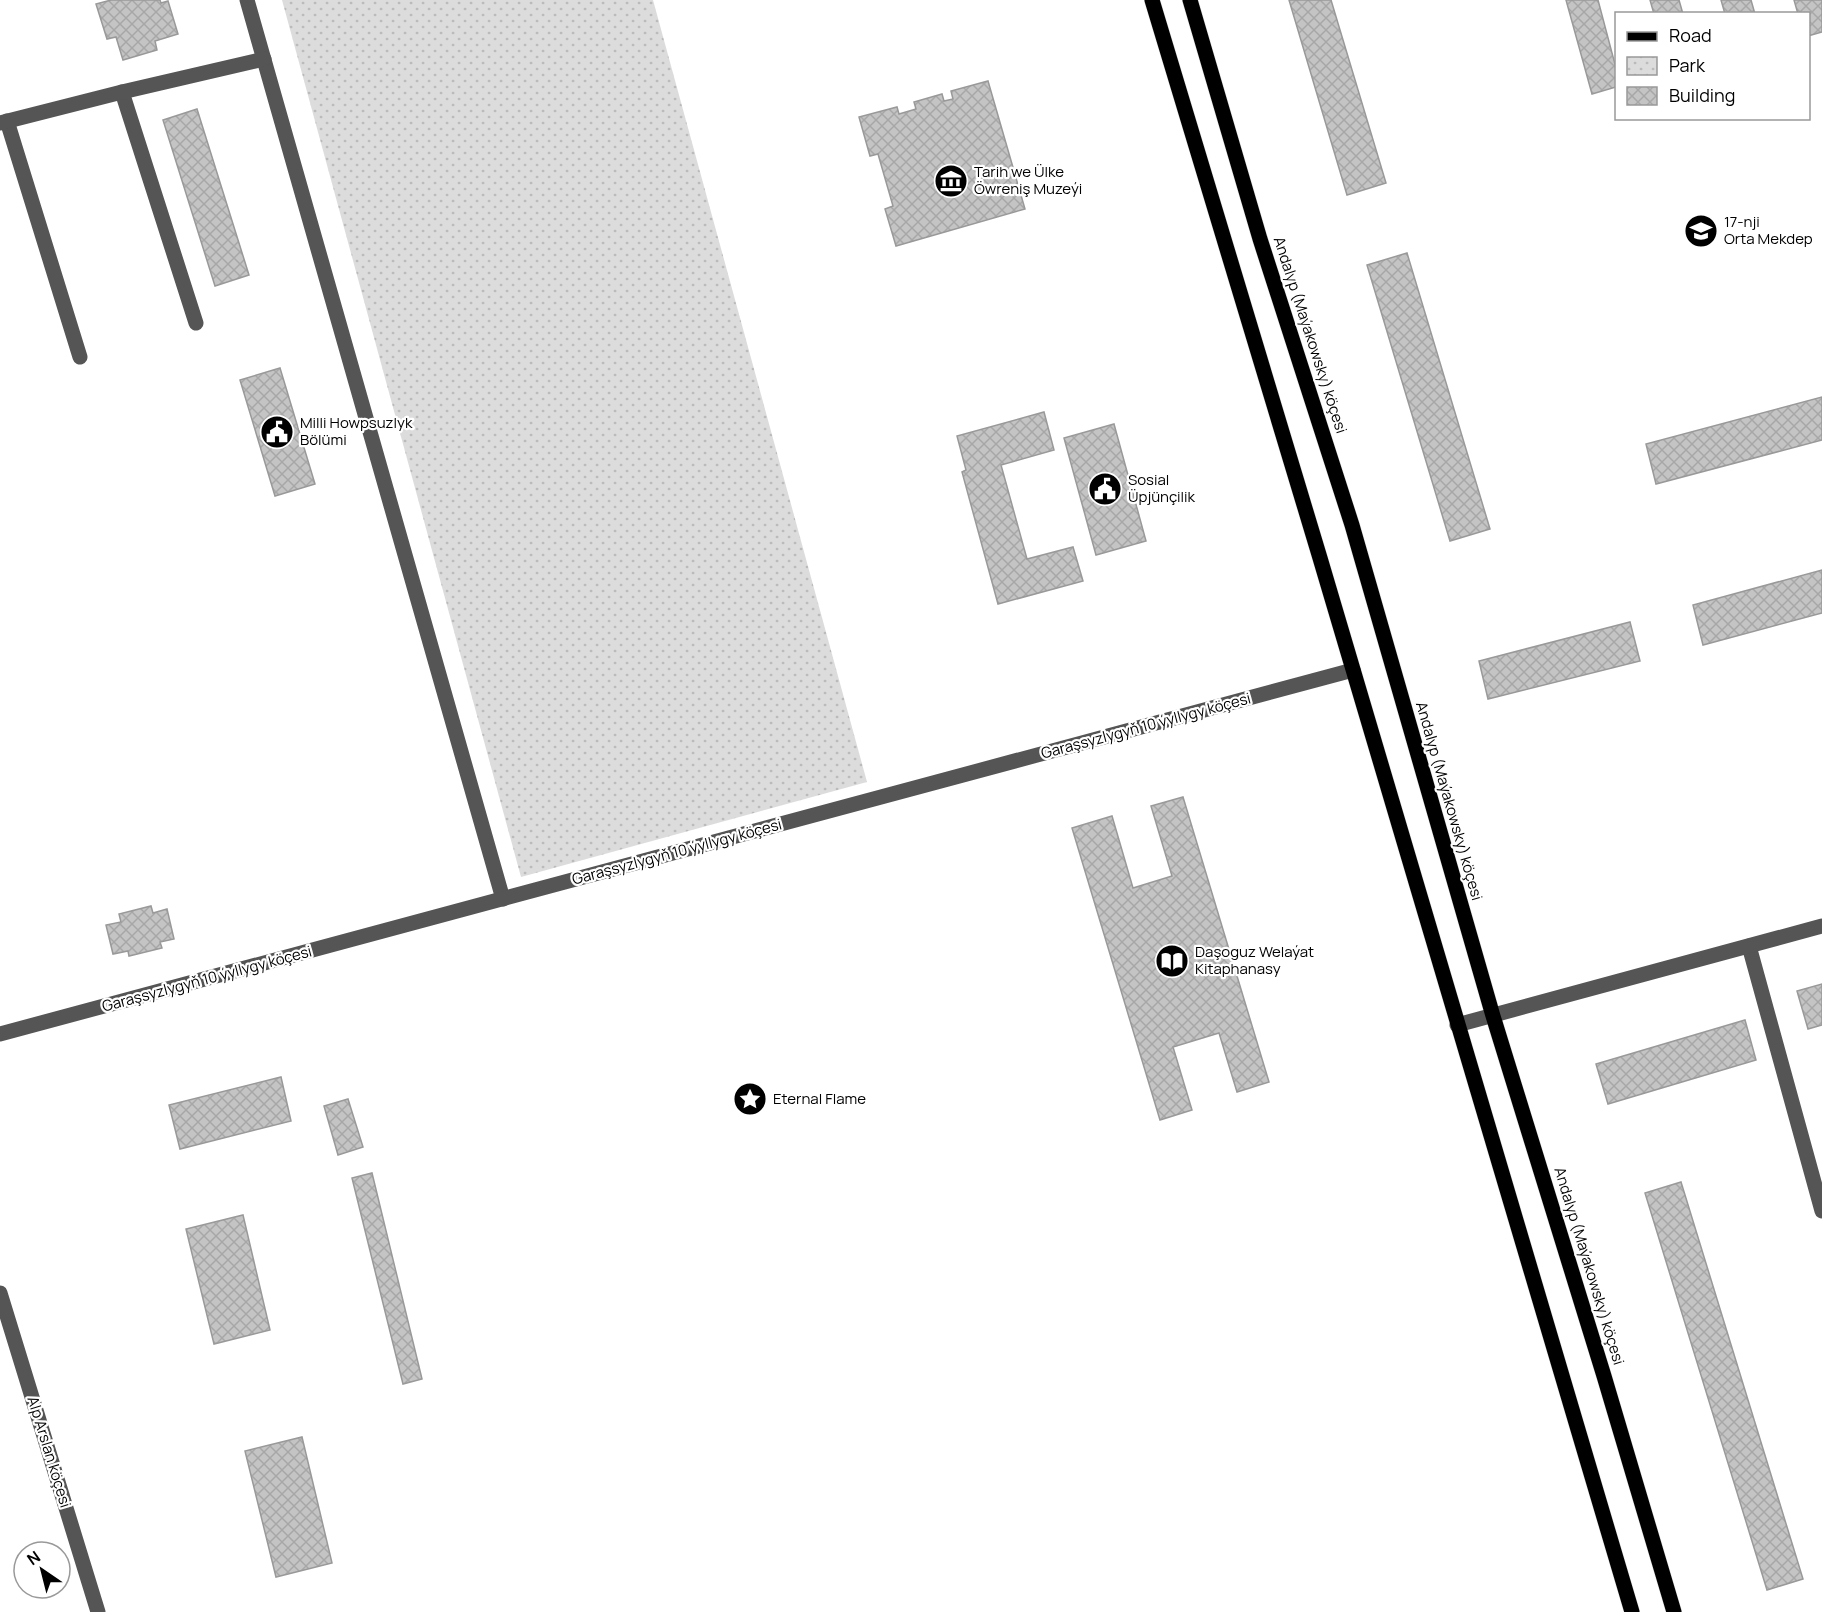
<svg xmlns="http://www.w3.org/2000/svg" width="1822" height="1612" viewBox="0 0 1822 1612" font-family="Manrope,sans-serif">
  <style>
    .park { fill: url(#park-dots) }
    .building { fill: url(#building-cross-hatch); stroke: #999; stroke-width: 1.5 }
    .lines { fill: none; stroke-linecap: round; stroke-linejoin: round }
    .major-casing { stroke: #dbdbdb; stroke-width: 16 }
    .minor { stroke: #555; stroke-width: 15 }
    .major { stroke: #000; stroke-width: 15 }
    .labels { text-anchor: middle; stroke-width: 4.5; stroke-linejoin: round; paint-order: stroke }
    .poi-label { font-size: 15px; fill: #000; stroke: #fff; text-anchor: start }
    .street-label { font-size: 15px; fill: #000; stroke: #fff }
  </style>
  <defs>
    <pattern id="park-dots" width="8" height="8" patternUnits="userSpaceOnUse" patternTransform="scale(1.5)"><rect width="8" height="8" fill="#dcdcdc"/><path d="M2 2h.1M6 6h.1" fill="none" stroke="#bbb" stroke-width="1.8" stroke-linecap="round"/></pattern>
    <pattern id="building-cross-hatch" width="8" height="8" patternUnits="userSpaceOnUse" patternTransform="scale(1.5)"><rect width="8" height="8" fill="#c4c4c4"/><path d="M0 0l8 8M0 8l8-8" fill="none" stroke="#a7a7a7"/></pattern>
  </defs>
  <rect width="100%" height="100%" fill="#fff"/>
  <path class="park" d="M282 0H653L867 782 521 877Z"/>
  <g class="building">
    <path d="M111 0H160L161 3 168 1 178 34 155 41 157 50 123 60 116 37 107 39 96 4Z"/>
    <path d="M1289 0H1331L1386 183 1347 195Z"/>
    <path d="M1566 0H1598L1616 68V87L1592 94Z"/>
    <path d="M1650 0H1679L1683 14H1654Z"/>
    <path d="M1721 0H1751L1755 14H1725Z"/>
    <path d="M1794 0H1822V32L1808 36V14H1798Z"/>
    <path d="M988 81 1025 209 896 246 885 209 893 206 878 154 870 156 859 117 897 107 899 114 916 109 914 102 942 94 944 101 953 99 951 91Z"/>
    <path d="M197 109 249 275 215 286 163 120Z"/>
    <path d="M1407 253 1490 529 1450 541 1367 265Z"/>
    <path d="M280 368 315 484 275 496 240 380Z"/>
    <path d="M1822 397V440L1656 484 1646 444Z"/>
    <path d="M1044 412 1054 450 1001 465 1027 559 1073 547 1083 581 998 604 962 472 966 470 957 436Z"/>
    <path d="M1114 424 1146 541 1096 555 1064 438Z"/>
    <path d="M1822 570V613L1703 645 1693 605Z"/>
    <path d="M1630 622 1640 661 1488 699 1479 661Z"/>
    <path d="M1183 797 1269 1082 1237 1092 1219 1033 1173 1047 1192 1110 1160 1120 1072 828 1112 816 1133 888 1172 876 1151 806Z"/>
    <path d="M151 906 153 913 167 909 174 939 160 942 162 948 129 956 128 951 113 954 106 925 121 922 119 914Z"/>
    <path d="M1822 984V1025L1808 1029 1797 991Z"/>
    <path d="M1745 1020 1756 1060 1608 1104 1596 1064Z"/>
    <path d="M281 1077 291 1121 180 1149 169 1105Z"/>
    <path d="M348 1099 363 1147 338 1155 324 1106Z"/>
    <path d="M372 1173 422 1379 403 1384 352 1178Z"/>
    <path d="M1681 1182 1803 1579 1767 1590 1645 1193Z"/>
    <path d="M243 1215 270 1330 214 1344 186 1229Z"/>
    <path d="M302 1437 332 1563 276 1577 245 1451Z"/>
  </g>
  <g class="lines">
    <defs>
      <g id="major">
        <path d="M1152 0 1320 558 1632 1612"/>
        <path d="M1190 0 1260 239 1352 525 1493 1016 1604 1376 1674 1612"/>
      </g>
    </defs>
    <use href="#major" class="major-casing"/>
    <g class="minor">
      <path d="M247 0 503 899"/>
      <path d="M122 92 196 323"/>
      <path d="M7 121 80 357"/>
      <path d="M0 123 122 92 264 59"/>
      <path d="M1749 946 1822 1211"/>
      <path d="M1457 1025 1822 926"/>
      <path d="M0 1034 1353 670"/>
      <path d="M0 1293 98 1612"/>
    </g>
    <use href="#major" class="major"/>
  </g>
  <defs>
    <symbol id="museum-disc" viewBox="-11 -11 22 22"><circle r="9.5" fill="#000" stroke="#fff"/><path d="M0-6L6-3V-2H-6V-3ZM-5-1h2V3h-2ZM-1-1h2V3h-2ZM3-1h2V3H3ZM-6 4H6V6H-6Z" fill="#fff"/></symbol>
    <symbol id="school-disc" viewBox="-11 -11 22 22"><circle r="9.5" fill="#000" stroke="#fff"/><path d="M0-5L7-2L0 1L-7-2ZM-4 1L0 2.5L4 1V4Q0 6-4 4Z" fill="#fff"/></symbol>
    <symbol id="civic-disc" viewBox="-11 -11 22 22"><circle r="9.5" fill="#000" stroke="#fff"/><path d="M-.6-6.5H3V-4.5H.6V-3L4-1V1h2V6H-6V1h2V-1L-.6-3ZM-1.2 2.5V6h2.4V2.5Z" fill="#fff"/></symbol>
    <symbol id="library-disc" viewBox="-11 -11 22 22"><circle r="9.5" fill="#000" stroke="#fff"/><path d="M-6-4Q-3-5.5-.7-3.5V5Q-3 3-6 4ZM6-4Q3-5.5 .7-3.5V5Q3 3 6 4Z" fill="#fff"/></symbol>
    <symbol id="sight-disc" viewBox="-11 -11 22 22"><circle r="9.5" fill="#000" stroke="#fff"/><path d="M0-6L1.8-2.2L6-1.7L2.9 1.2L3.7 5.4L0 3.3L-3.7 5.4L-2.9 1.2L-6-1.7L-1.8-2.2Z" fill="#fff"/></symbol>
  </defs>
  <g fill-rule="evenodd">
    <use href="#museum-disc" x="932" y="162" width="38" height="38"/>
    <use href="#school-disc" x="1682" y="212" width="38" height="38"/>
    <use href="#civic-disc" x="258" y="413" width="38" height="38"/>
    <use href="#civic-disc" x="1086" y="470" width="38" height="38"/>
    <use href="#library-disc" x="1153" y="942" width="38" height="38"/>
    <use href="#sight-disc" x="731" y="1080" width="38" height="38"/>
  </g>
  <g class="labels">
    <g class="poi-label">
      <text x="974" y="177">Tarih we Ülke<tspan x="974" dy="17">Öwreniş Muzeýi</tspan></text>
      <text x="1724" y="227">17-nji<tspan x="1724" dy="17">Orta Mekdep</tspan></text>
      <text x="300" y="428">Milli Howpsuzlyk<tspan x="300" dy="17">Bölümi</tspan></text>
      <text x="1128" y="485">Sosial<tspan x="1128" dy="17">Üpjünçilik</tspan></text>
      <text x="1195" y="957">Daşoguz Welaýat<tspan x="1195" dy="17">Kitaphanasy</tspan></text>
      <text x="773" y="1104">Eternal Flame</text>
    </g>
    <g class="street-label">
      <text transform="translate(1310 335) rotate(72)" y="5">Andalyp (Maýakowsky) köçesi</text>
      <text transform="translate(1146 726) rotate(-15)" y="5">Garaşsyzlygyň 10 ýyllygy köçesi</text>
      <text transform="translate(1449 801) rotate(74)" y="5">Andalyp (Maýakowsky) köçesi</text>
      <text transform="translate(677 852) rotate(-15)" y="5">Garaşsyzlygyň 10 ýyllygy köçesi</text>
      <text transform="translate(207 979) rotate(-15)" y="5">Garaşsyzlygyň 10 ýyllygy köçesi</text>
      <text transform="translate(1589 1266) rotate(73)" y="5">Andalyp (Maýakowsky) köçesi</text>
      <text transform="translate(49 1452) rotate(73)" y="5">Alp Arslan köçesi</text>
    </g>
  </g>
  <rect x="1615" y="12" width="195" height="108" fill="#ffffff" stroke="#999999" stroke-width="1.5"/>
  <rect x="1627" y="32" width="30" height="9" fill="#000000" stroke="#999999" stroke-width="1.5"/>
  <text x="1669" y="42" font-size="18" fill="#000000">Road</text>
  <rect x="1627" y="57" width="30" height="18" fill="url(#park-dots)" stroke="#999999" stroke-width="1.5"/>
  <text x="1669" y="72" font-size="18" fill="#000000">Park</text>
  <rect x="1627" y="87" width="30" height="18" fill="url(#building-cross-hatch)" stroke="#999999" stroke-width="1.5"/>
  <text x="1669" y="102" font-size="18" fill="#000000">Building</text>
  <g transform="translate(42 1570) rotate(325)"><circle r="28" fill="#ffffff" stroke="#999999" stroke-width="1.5"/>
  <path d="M0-4.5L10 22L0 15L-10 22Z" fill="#000000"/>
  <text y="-9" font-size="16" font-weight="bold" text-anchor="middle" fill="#000000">N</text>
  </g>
</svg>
